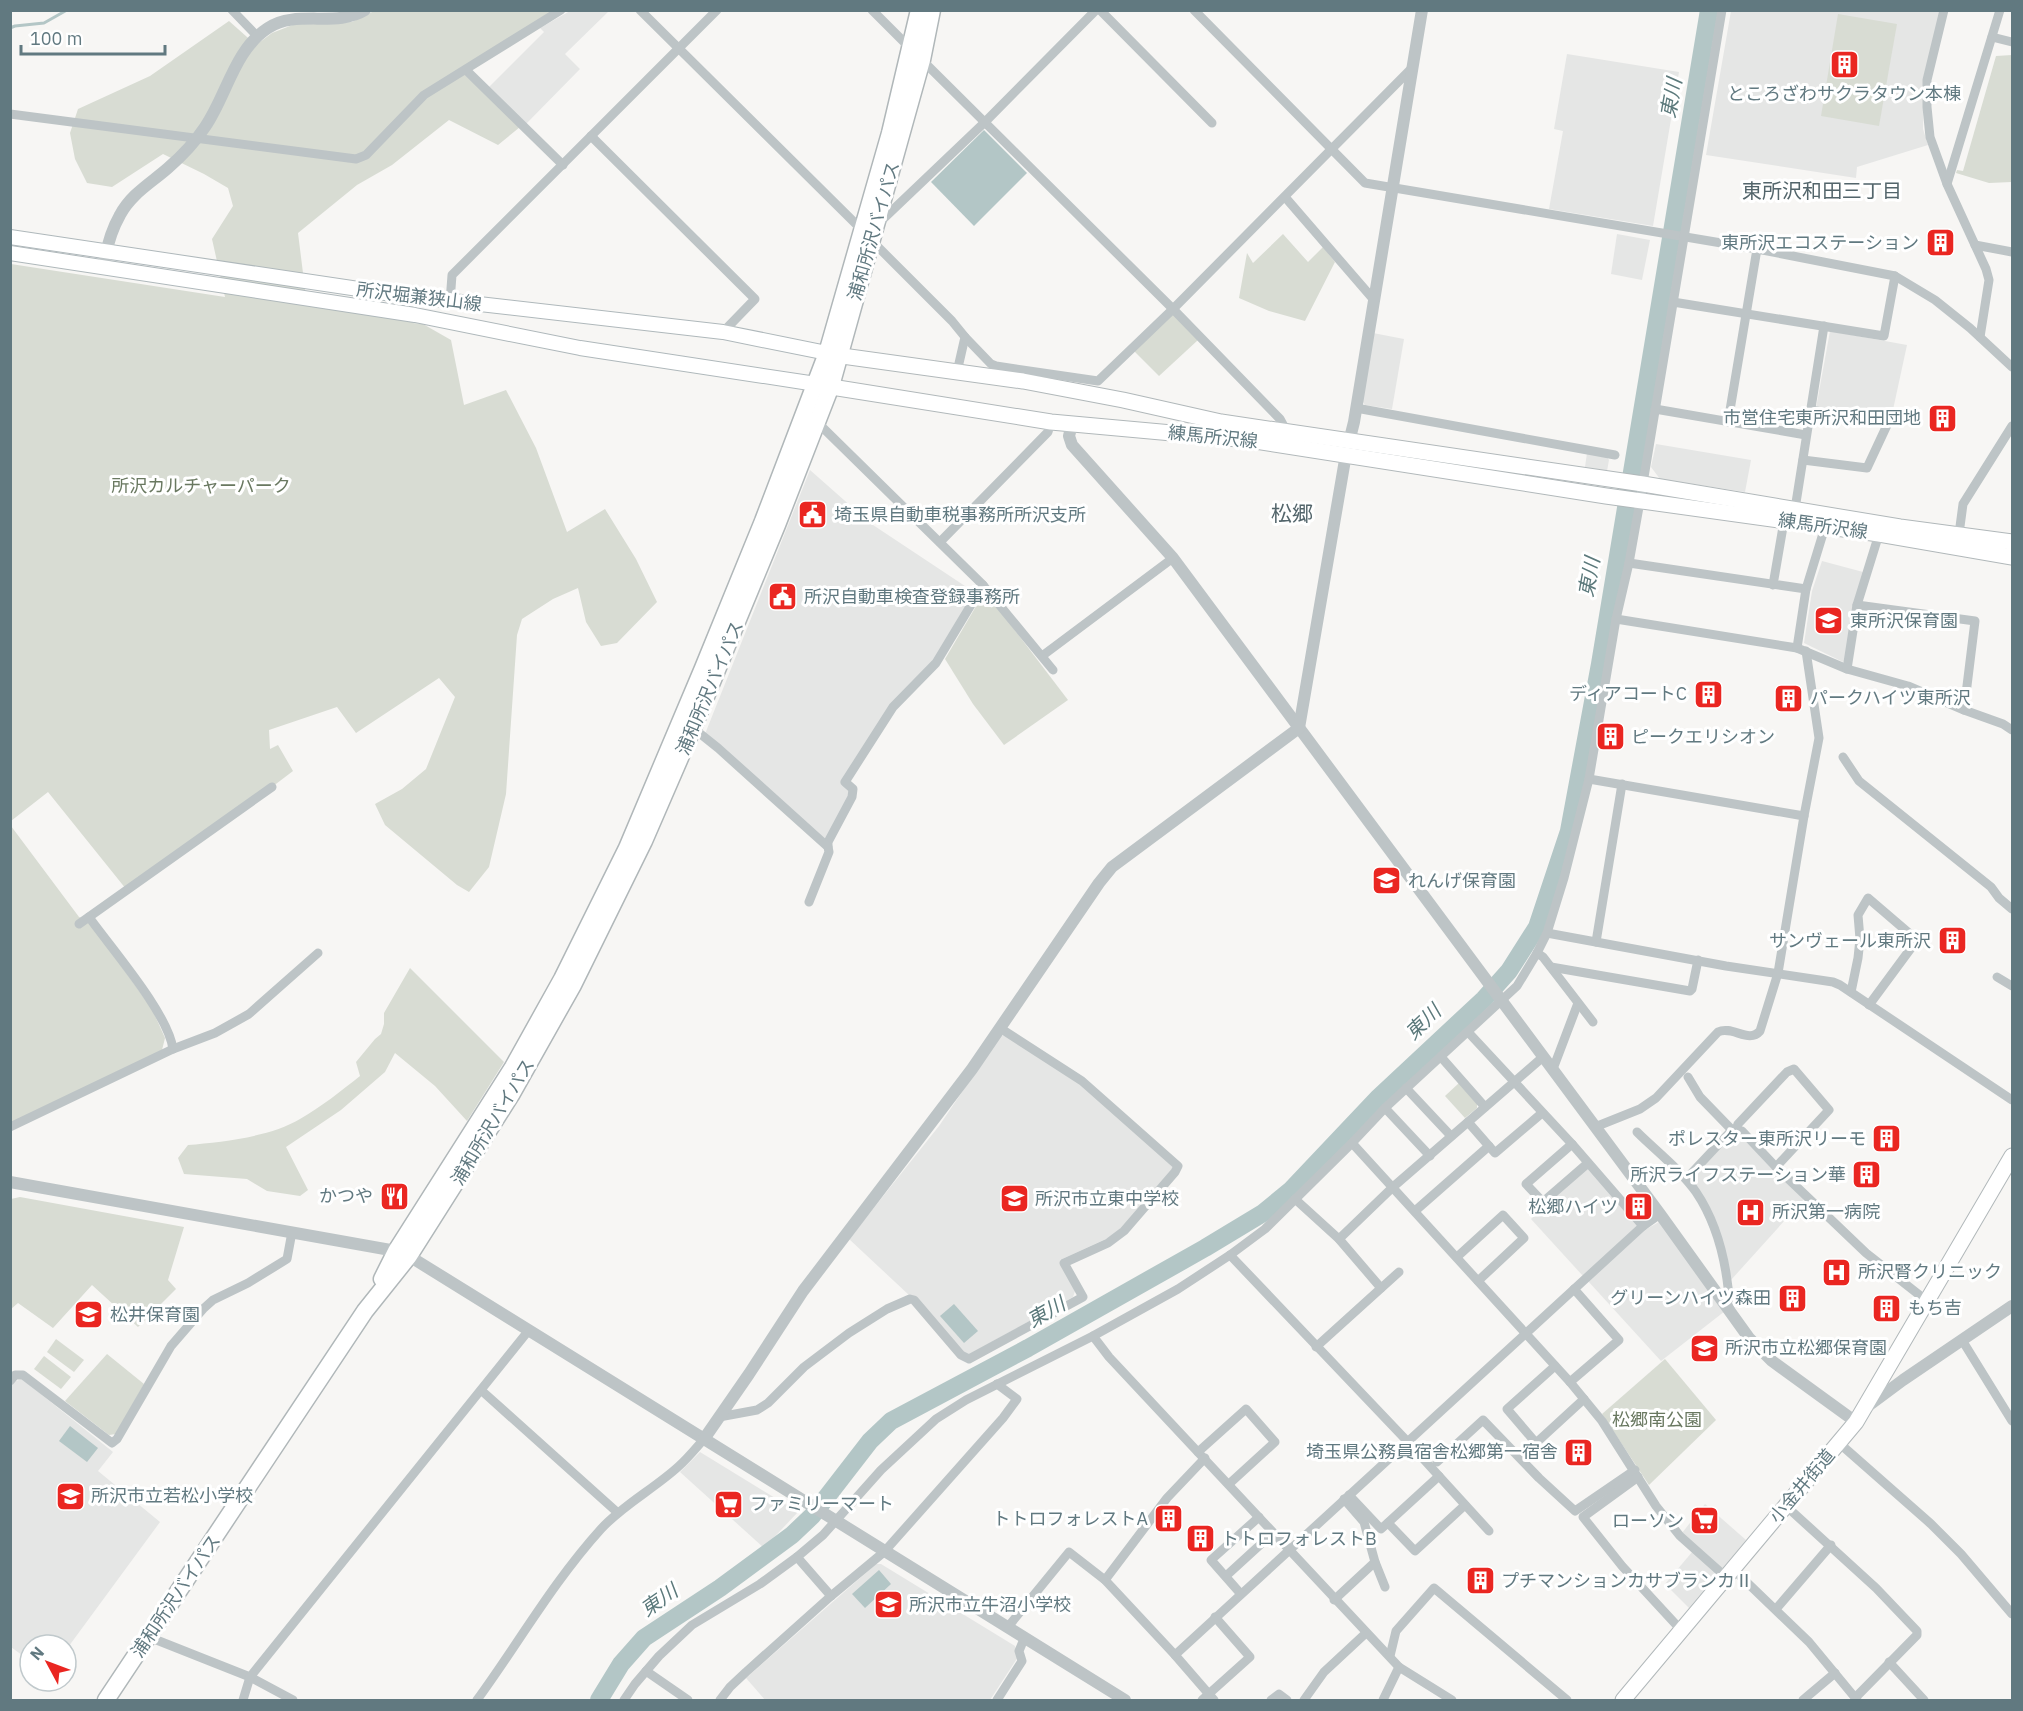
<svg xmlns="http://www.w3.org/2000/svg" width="2023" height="1711" viewBox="0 0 2023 1711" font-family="'IBM Plex Sans','Noto Sans JP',sans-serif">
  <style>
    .built { fill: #e5e6e5 }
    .green { fill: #d8dcd3 }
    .water { fill: #b3c6c6 }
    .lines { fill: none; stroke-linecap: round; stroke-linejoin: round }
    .stream { stroke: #b3c6c6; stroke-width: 3 }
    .river { stroke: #b3c6c6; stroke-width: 18 }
    .secondary-casing { stroke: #afb8bb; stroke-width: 16 }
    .primary-casing { stroke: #b1b8ba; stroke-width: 17 }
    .trunk-casing { stroke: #b0b7b9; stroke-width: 19 }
    .minor { stroke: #bdc4c6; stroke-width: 9 }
    .tertiary { stroke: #bdc4c6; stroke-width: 12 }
    .secondary { stroke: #fff; stroke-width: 14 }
    .primary { stroke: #fff; stroke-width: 15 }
    .trunk { stroke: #fff; stroke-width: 16 }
    .labels { text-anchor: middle; stroke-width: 6; stroke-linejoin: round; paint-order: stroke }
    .poi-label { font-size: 18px; fill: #617980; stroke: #fff; text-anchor: start }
    .street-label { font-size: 18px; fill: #617980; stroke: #fff }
    .park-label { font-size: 18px; fill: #697860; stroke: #fff }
    .water-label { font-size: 20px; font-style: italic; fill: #5b797b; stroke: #fff }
    .neighbourhood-label { font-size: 20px; fill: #53656b; stroke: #fff }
    .quarter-label { font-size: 21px; fill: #53656b; stroke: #fff }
  </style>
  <rect width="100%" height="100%" fill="#f7f6f4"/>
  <g class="built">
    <path d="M570 11H609L565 54 580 69 526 124 489 87 544 32 540 28Z"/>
    <path d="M1731 11H1940L1924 76 1923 129 1928 145 1857 167 1856 178 1706 155Z"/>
    <path d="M1567 54 1679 72 1653 226 1549 209 1563 131 1554 129Z"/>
    <path d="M1617 234 1650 240 1642 280 1611 274Z"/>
    <path d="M1830 331 1907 345 1891 419 1816 408Z"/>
    <path d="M1373 333 1404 339 1392 409 1365 405 1361 399Z"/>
    <path d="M1656 444 1751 460 1745 492 1660 479 1651 467Z"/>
    <path d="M1587 453 1607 457 1609 460 1607 471 1585 467Z"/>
    <path d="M810 470 870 523 977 594 936 663 893 707 845 782 853 789 828 842 705 734Z"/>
    <path d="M1822 561 1863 572 1845 661 1843 662 1804 643 1812 591Z"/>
    <path d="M1005 1035 1078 1082 1174 1167 1122 1228 1108 1238 1060 1260 1075 1291 1073 1297 968 1355 963 1353 912 1295 910 1296 849 1239 939 1126 1000 1036Z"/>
    <path d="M1735 1134 1740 1135 1804 1199 1731 1280 1690 1180Z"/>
    <path d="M1588 1167 1640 1224 1583 1276 1531 1219Z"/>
    <path d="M1659 1222 1725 1311 1661 1361 1588 1281 1643 1231Z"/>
    <path d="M22 1379 113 1452 98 1471 160 1522 66 1650V1645H30V1661L11 1647 10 1387 16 1381Z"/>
    <path d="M700 1452 798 1512 764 1548 680 1472Z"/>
    <path d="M1705 1504 1746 1540 1722 1569 1682 1533Z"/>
    <path d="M1693 1551 1718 1573 1689 1608 1665 1584Z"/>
    <path d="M876 1564H881L1015 1646 1018 1657 990 1700H765L746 1678Z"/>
  </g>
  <g class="green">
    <path d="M374 11H558L459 69 520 127 498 145 449 120 392 165 357 185 298 233 306 297 415 315 413 323 423 324 451 340 464 405 506 390 536 448 567 532 605 509 636 559 657 602 617 643 601 646 586 622 578 588 553 599 522 619 517 635 506 794 489 867 469 892 457 885 385 825 375 804 402 789 426 769 455 697 439 678 356 733 337 707 269 730 270 749 278 745 293 771 272 787 126 889 48 792 11 821V264L225 297 212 239 233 206 228 188 204 174 163 154 112 187 87 183 75 159 70 133 78 109 150 76 229 21 256 45 272 33 295 24 352 22Z"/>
    <path d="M1838 14 1897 24 1879 126 1821 116Z"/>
    <path d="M2012 55V182L1989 183 1956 173 1957 170 1963 171 1996 56Z"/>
    <path d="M1283 234 1308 262 1323 247 1335 262 1305 321 1269 311 1239 298 1247 253 1253 263Z"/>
    <path d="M1173 313 1198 340 1159 376 1134 351Z"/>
    <path d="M985 591 1068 700 1004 745 973 704 945 659Z"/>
    <path d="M11 826 79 917 89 921 152 1009 165 1038 162 1050 11 1124Z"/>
    <path d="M410 968 504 1062 467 1121 435 1086 395 1053 385 1072 341 1110 286 1147 308 1190 300 1196 267 1191 247 1179 184 1174 178 1158 188 1145C222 1142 270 1137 300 1119 321 1107 341 1091 360 1076L356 1062 375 1039 381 1034 384 1024V1013Z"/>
    <path d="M1459 1083 1477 1104V1108L1465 1118 1445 1096Z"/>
    <path d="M20 1197 184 1227 168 1280 176 1289 138 1327 92 1285 53 1328 18 1303 11 1309V1199Z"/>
    <path d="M56 1339 84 1360 74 1372 47 1352Z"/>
    <path d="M107 1354 144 1384 116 1434 109 1435 65 1401Z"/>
    <path d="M44 1356 71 1377 61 1389 34 1369Z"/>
    <path d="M1665 1359 1716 1420 1649 1485 1602 1414Z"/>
  </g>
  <g class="water">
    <path d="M984 130 1027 173 974 226 931 182Z"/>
    <path d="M954 1304 978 1331 964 1343 940 1316Z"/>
    <path d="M70 1426 98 1448 87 1462 59 1441Z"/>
    <path d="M879 1570 891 1584 865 1608 852 1594Z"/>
  </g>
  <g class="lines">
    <path class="stream" d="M10 28 15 26 44 23 67 10"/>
    <path class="river" d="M599 1700 621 1664 644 1638 720 1588 792 1535 812 1516 870 1441 891 1421 1028 1348 1205 1248 1263 1213 1291 1190 1379 1097 1484 999 1509 971 1537 927 1569 831 1600 664 1709 10"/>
    <defs>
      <g id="secondary">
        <path d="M10 237 392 294 723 332 827 353"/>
        <path d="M10 253 415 315 580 348 816 384"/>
      </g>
      <g id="primary">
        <path d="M828 354 1023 381 1123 400 1221 422 1643 484 1900 527 2012 542"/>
        <path d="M819 385 1051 422 1249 440 1606 496 1879 534 2012 557"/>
        <path d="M1623 1700 1856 1422 2012 1156"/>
      </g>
      <g id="trunk">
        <path d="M382 1279 396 1251 513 1067 562 979 627 848 703 668 763 521 827 353 890 133 919 10"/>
        <path d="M106 1700 365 1311 409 1256 511 1095 573 985 644 841 693 728 777 525 831 386 922 60 932 10"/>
      </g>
    </defs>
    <use href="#secondary" class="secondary-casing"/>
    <use href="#primary" class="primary-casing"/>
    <use href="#trunk" class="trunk-casing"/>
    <g class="minor">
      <path d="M232 10 257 36"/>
      <path d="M640 10 862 230"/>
      <path d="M872 10 911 49"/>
      <path d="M1100 10 1212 123"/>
      <path d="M1194 10 1365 183 1757 249 1895 276 1935 300 1970 328 2012 367"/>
      <path d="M1944 10 1927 80V107L1930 137 1947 184 1986 269 1989 280 1980 337"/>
      <path d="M1992 37 2012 42"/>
      <path d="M922 60 1173 309 1280 419 1287 432"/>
      <path d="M466 70 563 165"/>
      <path d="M10 114 356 159 366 155 424 95 561 10"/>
      <path d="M591 136 755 299 723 332"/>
      <path d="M1947 184 2000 10"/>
      <path d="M1285 197 1374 300"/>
      <path d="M879 223 985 122 1096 10"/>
      <path d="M872 241 952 321 965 337 957 372"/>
      <path d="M1975 245 2012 252"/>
      <path d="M450 302 452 275 717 10"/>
      <path d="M1673 302 1884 336 1895 276"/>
      <path d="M965 337 991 364 996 366 1098 381 1173 309 1412 68"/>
      <path d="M1356 408 1615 455"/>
      <path d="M1655 409 1806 435"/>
      <path d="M817 422 983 585 936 663 893 707 845 782 853 789 852 797 828 842V847"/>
      <path d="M1728 422 1757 249"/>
      <path d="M1803 460 1867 468 1888 423 1810 410"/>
      <path d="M1795 509 1824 326"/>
      <path d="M1959 534 1963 504 2012 426"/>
      <path d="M940 542 1048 432 1051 422"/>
      <path d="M1629 563 1806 589"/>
      <path d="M983 585 1053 670"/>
      <path d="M1773 585 1784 521"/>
      <path d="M1857 605 1975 621 1964 710"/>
      <path d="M1616 619 1797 648 1847 669 1908 686 1964 710 2003 724 2012 730"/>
      <path d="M1797 648 1806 589 1825 527"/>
      <path d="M1042 656 1173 558"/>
      <path d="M1847 669 1857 605 1879 534"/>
      <path d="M693 728 718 748 828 847 829 852 809 902"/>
      <path d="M1843 757 1859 781 1991 887 1999 898 2012 909"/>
      <path d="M1589 779 1804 816"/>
      <path d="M89 917C111 948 168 1013 173 1049"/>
      <path d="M79 924 272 787"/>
      <path d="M1547 933 1726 966 1833 982 1840 985 2012 1100"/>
      <path d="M1596 942 1622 784"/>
      <path d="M1537 953 1543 957 1593 1022"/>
      <path d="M1551 967 1690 991 1692 989 1698 960"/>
      <path d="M1997 977 2012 986"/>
      <path d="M1851 992 1858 958 1860 939 1858 915 1868 898 1917 940 1869 1005"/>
      <path d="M1468 1032 1572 1144 1643 1226"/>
      <path d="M1441 1057 1485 1107"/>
      <path d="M1553 1069 1578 1003"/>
      <path d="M1688 1077 1700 1097 1732 1130 1742 1131 1776 1167 1866 1253 1927 1301"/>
      <path d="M1406 1088 1451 1136"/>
      <path d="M1385 1108 1430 1156"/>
      <path d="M1468 1122 1495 1153 1542 1113"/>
      <path d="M10 1127 173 1049 215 1033 249 1014 318 953"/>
      <path d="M1595 1127 1640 1109 1656 1098 1718 1032C1732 1025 1749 1044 1760 1031L1778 973 1804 816 1819 738 1806 651"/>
      <path d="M1736 1130 1738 1124 1787 1072 1794 1069 1829 1110 1776 1167"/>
      <path d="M1637 1132C1656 1151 1680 1169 1696 1192 1719 1226 1728 1271 1730 1311"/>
      <path d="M1352 1143 1570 1382 1602 1421 1656 1506 1680 1536 1726 1577"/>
      <path d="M1572 1144 1526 1184 1543 1202 1588 1163"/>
      <path d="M1686 1179 1732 1130"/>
      <path d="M1295 1199 1339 1239 1381 1288"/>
      <path d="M1415 1211 1489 1146"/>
      <path d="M1339 1239 1393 1187 1543 1057"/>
      <path d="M1230 1255 1407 1441 1489 1531"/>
      <path d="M1457 1257 1503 1215 1524 1238 1478 1281"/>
      <path d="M1093 1336 1109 1357 1399 1667 1452 1700"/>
      <path d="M1962 1340 2012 1421"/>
      <path d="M1316 1347 1399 1272"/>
      <path d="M1555 1366 1507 1409 1536 1443 1584 1399"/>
      <path d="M10 1381 15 1375H23L112 1443 117 1439 171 1346 203 1309 213 1300 248 1283 287 1259 292 1232"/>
      <path d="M1570 1382 1619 1340 1574 1289"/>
      <path d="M482 1391 618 1513"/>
      <path d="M719 1417 757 1410 768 1403 804 1367 849 1333 887 1309 910 1299 914 1300 961 1355 969 1359 1083 1297 1064 1263 1108 1243 1124 1231 1175 1172 1178 1166 1082 1081 1000 1028"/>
      <path d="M1839 1443 1931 1524 1961 1554 2012 1614"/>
      <path d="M1198 1452 1246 1409 1275 1442 1229 1484"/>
      <path d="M1437 1462 1483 1420 1539 1478 1575 1511 1635 1470"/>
      <path d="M1638 1477 1583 1517 1622 1566 1681 1630"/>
      <path d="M1349 1495 1381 1529 1439 1476"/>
      <path d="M1344 1499 1364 1522 1375 1562 1385 1587"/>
      <path d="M1786 1506 1876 1588 1917 1631V1635L1855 1698"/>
      <path d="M1388 1523 1415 1551 1465 1505"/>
      <path d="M797 1557 831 1596"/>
      <path d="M1733 1569 1809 1642 1857 1700"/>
      <path d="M1226 1576 1273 1533"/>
      <path d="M1105 1580 1167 1498 1205 1458"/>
      <path d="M1240 1593 1211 1560 1259 1517"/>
      <path d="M1334 1600 1375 1562"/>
      <path d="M1776 1609 1831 1545"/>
      <path d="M1007 1628 1069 1552 1105 1580 1175 1655 1214 1700"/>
      <path d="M149 1637 250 1677 293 1700"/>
      <path d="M1175 1655 1643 1226 1660 1214"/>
      <path d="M1390 1656 1396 1631 1434 1588 1567 1700"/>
      <path d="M1889 1662 1924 1700"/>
      <path d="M646 1671 688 1700"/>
      <path d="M243 1700 250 1677 529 1330"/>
      <path d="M477 1700C518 1644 553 1582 601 1529 624 1504 654 1489 679 1466 688 1458 696 1448 704 1439"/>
      <path d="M624 1700 635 1684 659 1656 692 1625 760 1584 797 1557 823 1535 881 1470 936 1419 966 1400 1093 1336 1178 1289 1230 1255 1265 1229 1352 1143 1385 1108 1517 986 1537 953 1547 933 1564 878 1589 779 1616 619 1629 563 1639 507 1722 10"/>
      <path d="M720 1700 730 1687 746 1672 831 1596 884 1552 1003 1418 1017 1399 997 1384"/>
      <path d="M997 1700 1022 1661 1019 1651 1024 1639"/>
      <path d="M1202 1700 1250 1657 1215 1617"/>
      <path d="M1271 1700 1279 1694 1287 1700"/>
      <path d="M1304 1700 1324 1672 1366 1633"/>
      <path d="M1383 1700 1399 1667"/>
      <path d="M1803 1700 1835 1673"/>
    </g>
    <g class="tertiary">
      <path d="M104 267C106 249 111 231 120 215 131 194 151 183 168 168 182 156 195 142 205 127 227 95 234 50 268 28 297 9 336 28 365 10"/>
      <path d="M1072 424 1069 436 1072 445 1173 558 1660 1214 1749 1338 1772 1361 1856 1422"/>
      <path d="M10 1182 396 1251 409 1256 1125 1700"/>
      <path d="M1868 1406 1903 1380 2012 1306"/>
      <path d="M704 1439 749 1374 803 1291 972 1069 1099 883 1112 867 1299 728 1346 454 1354 422 1422 10"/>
    </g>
    <use href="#secondary" class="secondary"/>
    <use href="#primary" class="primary"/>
    <use href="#trunk" class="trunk"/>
  </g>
  <defs>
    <symbol id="building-square" viewBox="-11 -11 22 22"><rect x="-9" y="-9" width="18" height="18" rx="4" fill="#ea2621" stroke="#fff"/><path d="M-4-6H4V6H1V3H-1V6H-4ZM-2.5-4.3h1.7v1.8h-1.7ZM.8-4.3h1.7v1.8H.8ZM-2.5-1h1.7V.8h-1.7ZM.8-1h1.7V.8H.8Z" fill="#fff"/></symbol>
    <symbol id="civic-square" viewBox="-11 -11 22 22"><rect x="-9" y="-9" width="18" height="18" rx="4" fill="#ea2621" stroke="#fff"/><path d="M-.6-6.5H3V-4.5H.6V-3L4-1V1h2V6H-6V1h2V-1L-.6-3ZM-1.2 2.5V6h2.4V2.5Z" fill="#fff"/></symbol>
    <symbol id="school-square" viewBox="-11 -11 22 22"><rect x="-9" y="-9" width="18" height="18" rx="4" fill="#ea2621" stroke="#fff"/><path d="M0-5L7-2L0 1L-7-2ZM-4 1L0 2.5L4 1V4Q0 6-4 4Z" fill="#fff"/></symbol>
    <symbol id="restaurant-square" viewBox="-11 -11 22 22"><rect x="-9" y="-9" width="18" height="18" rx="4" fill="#ea2621" stroke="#fff"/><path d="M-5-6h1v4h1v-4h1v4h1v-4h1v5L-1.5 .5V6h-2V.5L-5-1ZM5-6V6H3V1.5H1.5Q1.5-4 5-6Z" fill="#fff"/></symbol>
    <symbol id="hospital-square" viewBox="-11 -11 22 22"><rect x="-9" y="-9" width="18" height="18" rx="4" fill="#ea2621" stroke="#fff"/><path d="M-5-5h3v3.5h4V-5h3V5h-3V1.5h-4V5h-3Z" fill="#fff"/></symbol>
    <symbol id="supermarket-square" viewBox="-11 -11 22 22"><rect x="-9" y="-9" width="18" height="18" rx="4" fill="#ea2621" stroke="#fff"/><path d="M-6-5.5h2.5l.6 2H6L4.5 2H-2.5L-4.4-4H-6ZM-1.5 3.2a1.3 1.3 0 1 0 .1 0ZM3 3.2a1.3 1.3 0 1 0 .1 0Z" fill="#fff"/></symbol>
  </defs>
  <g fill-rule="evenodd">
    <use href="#building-square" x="1828" y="48" width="33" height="33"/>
    <use href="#building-square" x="1924" y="226" width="33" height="33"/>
    <use href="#building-square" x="1926" y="402" width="33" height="33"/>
    <use href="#civic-square" x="796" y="498" width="33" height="33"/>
    <use href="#civic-square" x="766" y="580" width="33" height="33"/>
    <use href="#school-square" x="1812" y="604" width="33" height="33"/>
    <use href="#building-square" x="1692" y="678" width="33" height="33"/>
    <use href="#building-square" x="1772" y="682" width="33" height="33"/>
    <use href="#building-square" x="1594" y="720" width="33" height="33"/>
    <use href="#school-square" x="1370" y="864" width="33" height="33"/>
    <use href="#building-square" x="1936" y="924" width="33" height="33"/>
    <use href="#building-square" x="1870" y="1122" width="33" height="33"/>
    <use href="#building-square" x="1850" y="1158" width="33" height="33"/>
    <use href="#restaurant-square" x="378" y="1180" width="33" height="33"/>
    <use href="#school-square" x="998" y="1182" width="33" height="33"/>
    <use href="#building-square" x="1622" y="1190" width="33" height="33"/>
    <use href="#hospital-square" x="1734" y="1196" width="33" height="33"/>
    <use href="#hospital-square" x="1820" y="1256" width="33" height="33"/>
    <use href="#building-square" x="1776" y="1282" width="33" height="33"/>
    <use href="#building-square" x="1870" y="1292" width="33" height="33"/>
    <use href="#school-square" x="72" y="1298" width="33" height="33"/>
    <use href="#school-square" x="1688" y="1332" width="33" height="33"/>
    <use href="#building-square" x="1562" y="1436" width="33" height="33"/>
    <use href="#school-square" x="54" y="1480" width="33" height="33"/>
    <use href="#supermarket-square" x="712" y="1488" width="33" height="33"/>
    <use href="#building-square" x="1152" y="1502" width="33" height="33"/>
    <use href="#supermarket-square" x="1688" y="1504" width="33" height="33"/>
    <use href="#building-square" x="1184" y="1522" width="33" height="33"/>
    <use href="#building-square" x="1464" y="1564" width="33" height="33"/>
    <use href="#school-square" x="872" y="1588" width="33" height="33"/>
  </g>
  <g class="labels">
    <g class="poi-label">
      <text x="1844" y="100" text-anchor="middle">ところざわサクラタウン本棟</text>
      <text x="1919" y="249" text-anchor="end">東所沢エコステーション</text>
      <text x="1921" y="424" text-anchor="end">市営住宅東所沢和田団地</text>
      <text x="834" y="521">埼玉県自動車税事務所所沢支所</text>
      <text x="804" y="603">所沢自動車検査登録事務所</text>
      <text x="1850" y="627">東所沢保育園</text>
      <text x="1687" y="700" text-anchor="end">ディアコートC</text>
      <text x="1810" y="704">パークハイツ東所沢</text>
      <text x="1631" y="743">ピークエリシオン</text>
      <text x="1408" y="887">れんげ保育園</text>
      <text x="1931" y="947" text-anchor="end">サンヴェール東所沢</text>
      <text x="1866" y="1145" text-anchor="end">ポレスター東所沢リーモ</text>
      <text x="1846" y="1181" text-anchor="end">所沢ライフステーション華</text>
      <text x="373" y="1202" text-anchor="end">かつや</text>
      <text x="1035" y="1205">所沢市立東中学校</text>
      <text x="1618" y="1213" text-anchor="end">松郷ハイツ</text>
      <text x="1772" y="1218">所沢第一病院</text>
      <text x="1858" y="1278">所沢腎クリニック</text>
      <text x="1771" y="1304" text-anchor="end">グリーンハイツ森田</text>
      <text x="1908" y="1314">もち吉</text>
      <text x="110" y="1321">松井保育園</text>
      <text x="1725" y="1354">所沢市立松郷保育園</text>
      <text x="1558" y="1458" text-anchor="end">埼玉県公務員宿舎松郷第一宿舎</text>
      <text x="91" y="1502">所沢市立若松小学校</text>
      <text x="750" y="1510">ファミリーマート</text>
      <text x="1148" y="1525" text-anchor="end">トトロフォレストA</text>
      <text x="1684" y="1527" text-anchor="end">ローソン</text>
      <text x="1221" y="1545">トトロフォレストB</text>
      <text x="1501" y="1587">プチマンションカサブランカⅡ</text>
      <text x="909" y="1611">所沢市立牛沼小学校</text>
    </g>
    <g class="street-label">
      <text transform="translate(874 231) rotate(-74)" y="6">浦和所沢バイパス</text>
      <text transform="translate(419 297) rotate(7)" y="6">所沢堀兼狭山線</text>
      <text transform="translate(1213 437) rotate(6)" y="6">練馬所沢線</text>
      <text transform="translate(1823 526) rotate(8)" y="6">練馬所沢線</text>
      <text transform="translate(710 688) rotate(-67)" y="6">浦和所沢バイパス</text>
      <text transform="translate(493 1122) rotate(-59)" y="6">浦和所沢バイパス</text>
      <text transform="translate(1802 1486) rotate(-50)" y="6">小金井街道</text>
      <text transform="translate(176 1596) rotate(-56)" y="6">浦和所沢バイパス</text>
    </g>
    <g class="park-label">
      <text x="201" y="492">所沢カルチャーパーク</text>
      <text x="1657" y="1426">松郷南公園</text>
    </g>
    <g class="water-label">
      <text transform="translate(1671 98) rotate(-80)" y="7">東川</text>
      <text transform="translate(1589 577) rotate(-80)" y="7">東川</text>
      <text transform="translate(1423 1022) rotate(-44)" y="7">東川</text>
      <text transform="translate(1046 1312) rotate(-30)" y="7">東川</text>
      <text transform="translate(659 1600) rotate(-35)" y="7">東川</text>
    </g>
    <g class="neighbourhood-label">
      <text x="1822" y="198">東所沢和田三丁目</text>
    </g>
    <g class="quarter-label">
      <text x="1292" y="521">松郷</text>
    </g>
  </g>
  <rect width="2023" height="1711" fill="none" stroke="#617980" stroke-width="24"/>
  <g transform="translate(48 1663) rotate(311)"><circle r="28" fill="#ffffff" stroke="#c0c9cc" stroke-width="1.5"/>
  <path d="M0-4.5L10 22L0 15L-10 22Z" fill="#ea2621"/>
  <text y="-9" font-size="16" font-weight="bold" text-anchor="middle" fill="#617980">N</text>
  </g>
  <path d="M21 45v9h144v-9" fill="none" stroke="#617980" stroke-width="3"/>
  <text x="30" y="45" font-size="18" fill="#617980" stroke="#ffffff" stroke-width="4.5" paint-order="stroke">100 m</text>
</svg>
